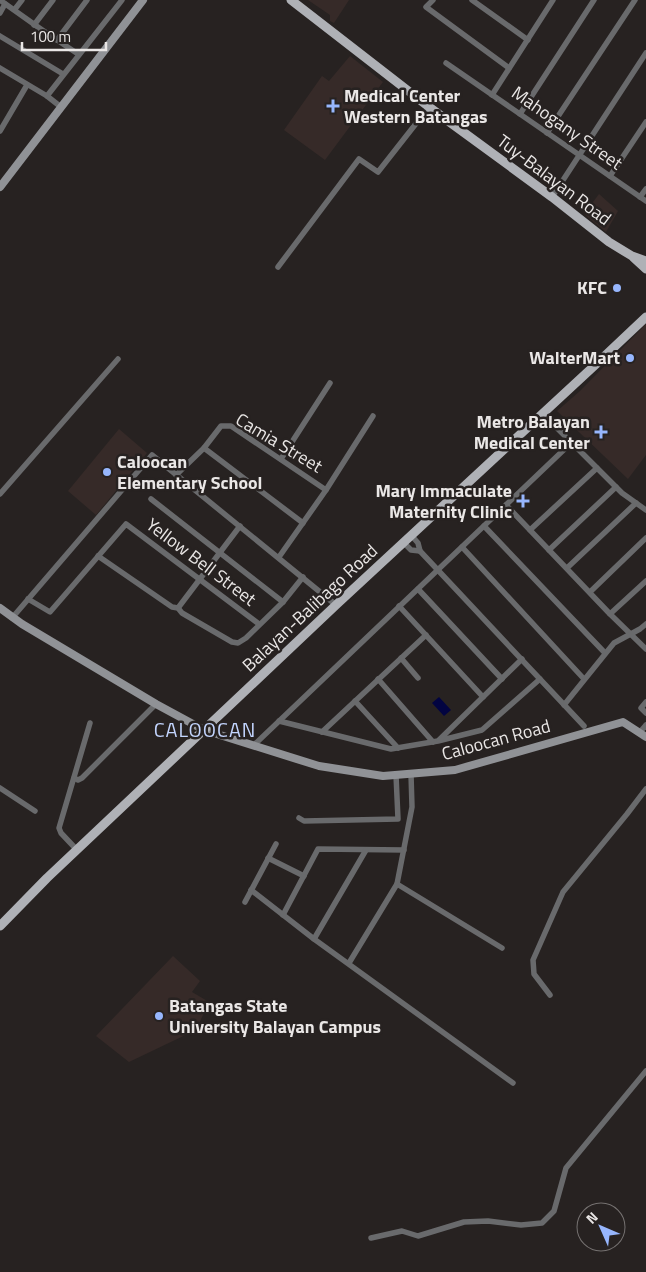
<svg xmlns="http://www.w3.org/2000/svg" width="646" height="1272" viewBox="0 0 646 1272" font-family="'Titillium Web',sans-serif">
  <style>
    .built { fill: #362a28 }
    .water { fill: #020441 }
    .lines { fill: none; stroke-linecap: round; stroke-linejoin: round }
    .street { stroke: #696a6c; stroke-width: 5.5 }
    .secondary { stroke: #909296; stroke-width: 8 }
    .primary { stroke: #afb1b6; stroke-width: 9 }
    .poi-dot { fill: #97b6fd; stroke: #272221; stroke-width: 2 }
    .labels { text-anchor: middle; stroke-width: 5; stroke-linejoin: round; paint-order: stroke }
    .poi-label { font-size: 18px; font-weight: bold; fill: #eae7e6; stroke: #272221; text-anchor: end }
    .street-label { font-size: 18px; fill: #eae7e6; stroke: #272221 }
    .quarter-label { font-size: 20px; letter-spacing: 1px; fill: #c3d5fe; stroke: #272221 }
  </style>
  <rect width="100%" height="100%" fill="#272221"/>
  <g class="built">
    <path d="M308 0H349L334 23 330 21V15Z"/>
    <path d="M350 56 383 82 325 160 284 130 322 76 329 81Z"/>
    <path d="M599 194 618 211 606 232 584 214Z"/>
    <path d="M646 324V455L628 479 557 411 580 391Z"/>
    <path d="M119 429 147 453 96 515 68 491Z"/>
    <path d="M173 956 200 981 192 992 209 1002 196 1030 129 1062 96 1036Z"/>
  </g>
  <path class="water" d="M439 697 451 710 444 716 432 703Z"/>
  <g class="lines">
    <g class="street">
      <path d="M0 0C26 19 52 37 78 54"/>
      <path d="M433 0 426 7 509 68"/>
      <path d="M472 0 528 40"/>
      <path d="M15 9 22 0"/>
      <path d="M0 13 5 4"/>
      <path d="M34 25 53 0"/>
      <path d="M0 36 63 74"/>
      <path d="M57 40 87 0"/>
      <path d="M446 63 646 201"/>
      <path d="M0 68 47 96 61 107"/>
      <path d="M492 95 553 0"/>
      <path d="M47 96 122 0"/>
      <path d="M520 114 594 0"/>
      <path d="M0 131 27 85"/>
      <path d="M547 133 635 0"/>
      <path d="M610 176 646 122"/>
      <path d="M552 197 646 53"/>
      <path d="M640 197 646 189"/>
      <path d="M278 267 359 159 378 172 429 107"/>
      <path d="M543 414 622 493 646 510"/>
      <path d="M204 448 303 523"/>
      <path d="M281 459 330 383"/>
      <path d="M176 475 204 448 221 426H231L326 490"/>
      <path d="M0 494 118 359"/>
      <path d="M151 499 283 602"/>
      <path d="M506 505 610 614 646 649"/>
      <path d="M484 526 605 653"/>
      <path d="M530 530 597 468"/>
      <path d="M411 535 418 543 420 551 584 726"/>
      <path d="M403 542 411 550 420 551"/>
      <path d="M462 547 584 679"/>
      <path d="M549 550 616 487"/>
      <path d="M98 556 172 607 178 608 182 613 232 642 238 643 246 638 283 602 303 577"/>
      <path d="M279 557 326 490 373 416"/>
      <path d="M567 568 636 503"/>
      <path d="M418 589 502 679"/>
      <path d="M590 592 646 538"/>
      <path d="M28 599 50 612 126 524 259 624"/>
      <path d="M399 606 483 697"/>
      <path d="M178 608 240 526"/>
      <path d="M610 614 646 581"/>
      <path d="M12 618 152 455 336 605"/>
      <path d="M401 658 418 678"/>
      <path d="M378 679 433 742"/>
      <path d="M355 701 398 748"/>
      <path d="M646 702 641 708 646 713"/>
      <path d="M564 705 614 643 640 629 646 624"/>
      <path d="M279 721 391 749 438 741 482 730 540 679"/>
      <path d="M322 732 426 635"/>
      <path d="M640 732 646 725"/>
      <path d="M439 740 522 659"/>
      <path d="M255 744 572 442"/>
      <path d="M74 778 78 780 82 778 156 704"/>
      <path d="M0 788 35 811"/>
      <path d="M299 818 304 821 398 819 396 775"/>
      <path d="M77 850 61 833 59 828 90 723"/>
      <path d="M268 858 304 876"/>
      <path d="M397 884 502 948"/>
      <path d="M251 890 314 939 513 1083"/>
      <path d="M245 902 276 844"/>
      <path d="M283 915 318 849 404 850"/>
      <path d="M314 939 366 850"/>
      <path d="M349 963 397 884 412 807 411 774"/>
      <path d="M550 995 534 974 533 960 563 892 627 814 646 789"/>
      <path d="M371 1238 402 1231 418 1236 464 1222 488 1221 521 1225 542 1223 554 1211 566 1168 646 1071"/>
    </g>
    <g class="secondary">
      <path d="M0 187 143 0"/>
      <path d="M0 608 22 624 156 704 204 730 319 766 383 776 455 770 623 722 646 737"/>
    </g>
    <g class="primary">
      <path d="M291 0 429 107 552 197 609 242 632 256 646 261"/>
      <path d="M634 258 646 269"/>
      <path d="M0 926 47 878 336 605 593 367 646 317"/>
    </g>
  </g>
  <g class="poi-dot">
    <path d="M330.5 98.5h5v5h5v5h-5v5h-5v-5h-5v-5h5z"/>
    <circle cx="617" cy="288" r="5"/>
    <circle cx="630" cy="358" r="5"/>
    <path d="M598.5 424.5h5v5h5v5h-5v5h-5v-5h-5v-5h5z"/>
    <circle cx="107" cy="472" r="5"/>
    <path d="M520.5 493.5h5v5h5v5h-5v5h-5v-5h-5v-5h5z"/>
    <circle cx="159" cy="1016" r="5"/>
  </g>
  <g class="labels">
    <g class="poi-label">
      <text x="344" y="102" text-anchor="start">Medical Center<tspan x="344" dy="21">Western Batangas</tspan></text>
      <text x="607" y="294">KFC</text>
      <text x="620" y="364">WalterMart</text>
      <text x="590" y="428">Metro Balayan<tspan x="590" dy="21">Medical Center</tspan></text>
      <text x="117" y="468" text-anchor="start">Caloocan<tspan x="117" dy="21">Elementary School</tspan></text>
      <text x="512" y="497">Mary Immaculate<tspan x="512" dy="21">Maternity Clinic</tspan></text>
      <text x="169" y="1012" text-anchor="start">Batangas State<tspan x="169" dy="21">University Balayan Campus</tspan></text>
    </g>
    <g class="street-label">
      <text transform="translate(567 128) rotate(35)" y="6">Mahogany Street</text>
      <text transform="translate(554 180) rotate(37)" y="6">Tuy-Balayan Road</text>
      <text transform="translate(279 443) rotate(31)" y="6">Camia Street</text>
      <text transform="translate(201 562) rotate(37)" y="6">Yellow Bell Street</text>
      <text transform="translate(310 608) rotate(-43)" y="6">Balayan-Balibago Road</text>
      <text transform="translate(496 740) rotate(-15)" y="6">Caloocan Road</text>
    </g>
    <g class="quarter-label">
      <text x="205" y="737">CALOOCAN</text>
    </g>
  </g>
  <g transform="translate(601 1227) rotate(315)"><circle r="24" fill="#272221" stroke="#757170"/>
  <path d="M0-4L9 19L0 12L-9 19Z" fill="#97b6fd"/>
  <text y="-8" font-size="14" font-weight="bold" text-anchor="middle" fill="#eae7e6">N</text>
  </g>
  <path d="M22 42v8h84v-8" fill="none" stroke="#eae7e6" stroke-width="2.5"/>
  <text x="30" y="42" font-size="15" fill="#eae7e6" stroke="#272221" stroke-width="4" paint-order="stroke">100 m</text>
</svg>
